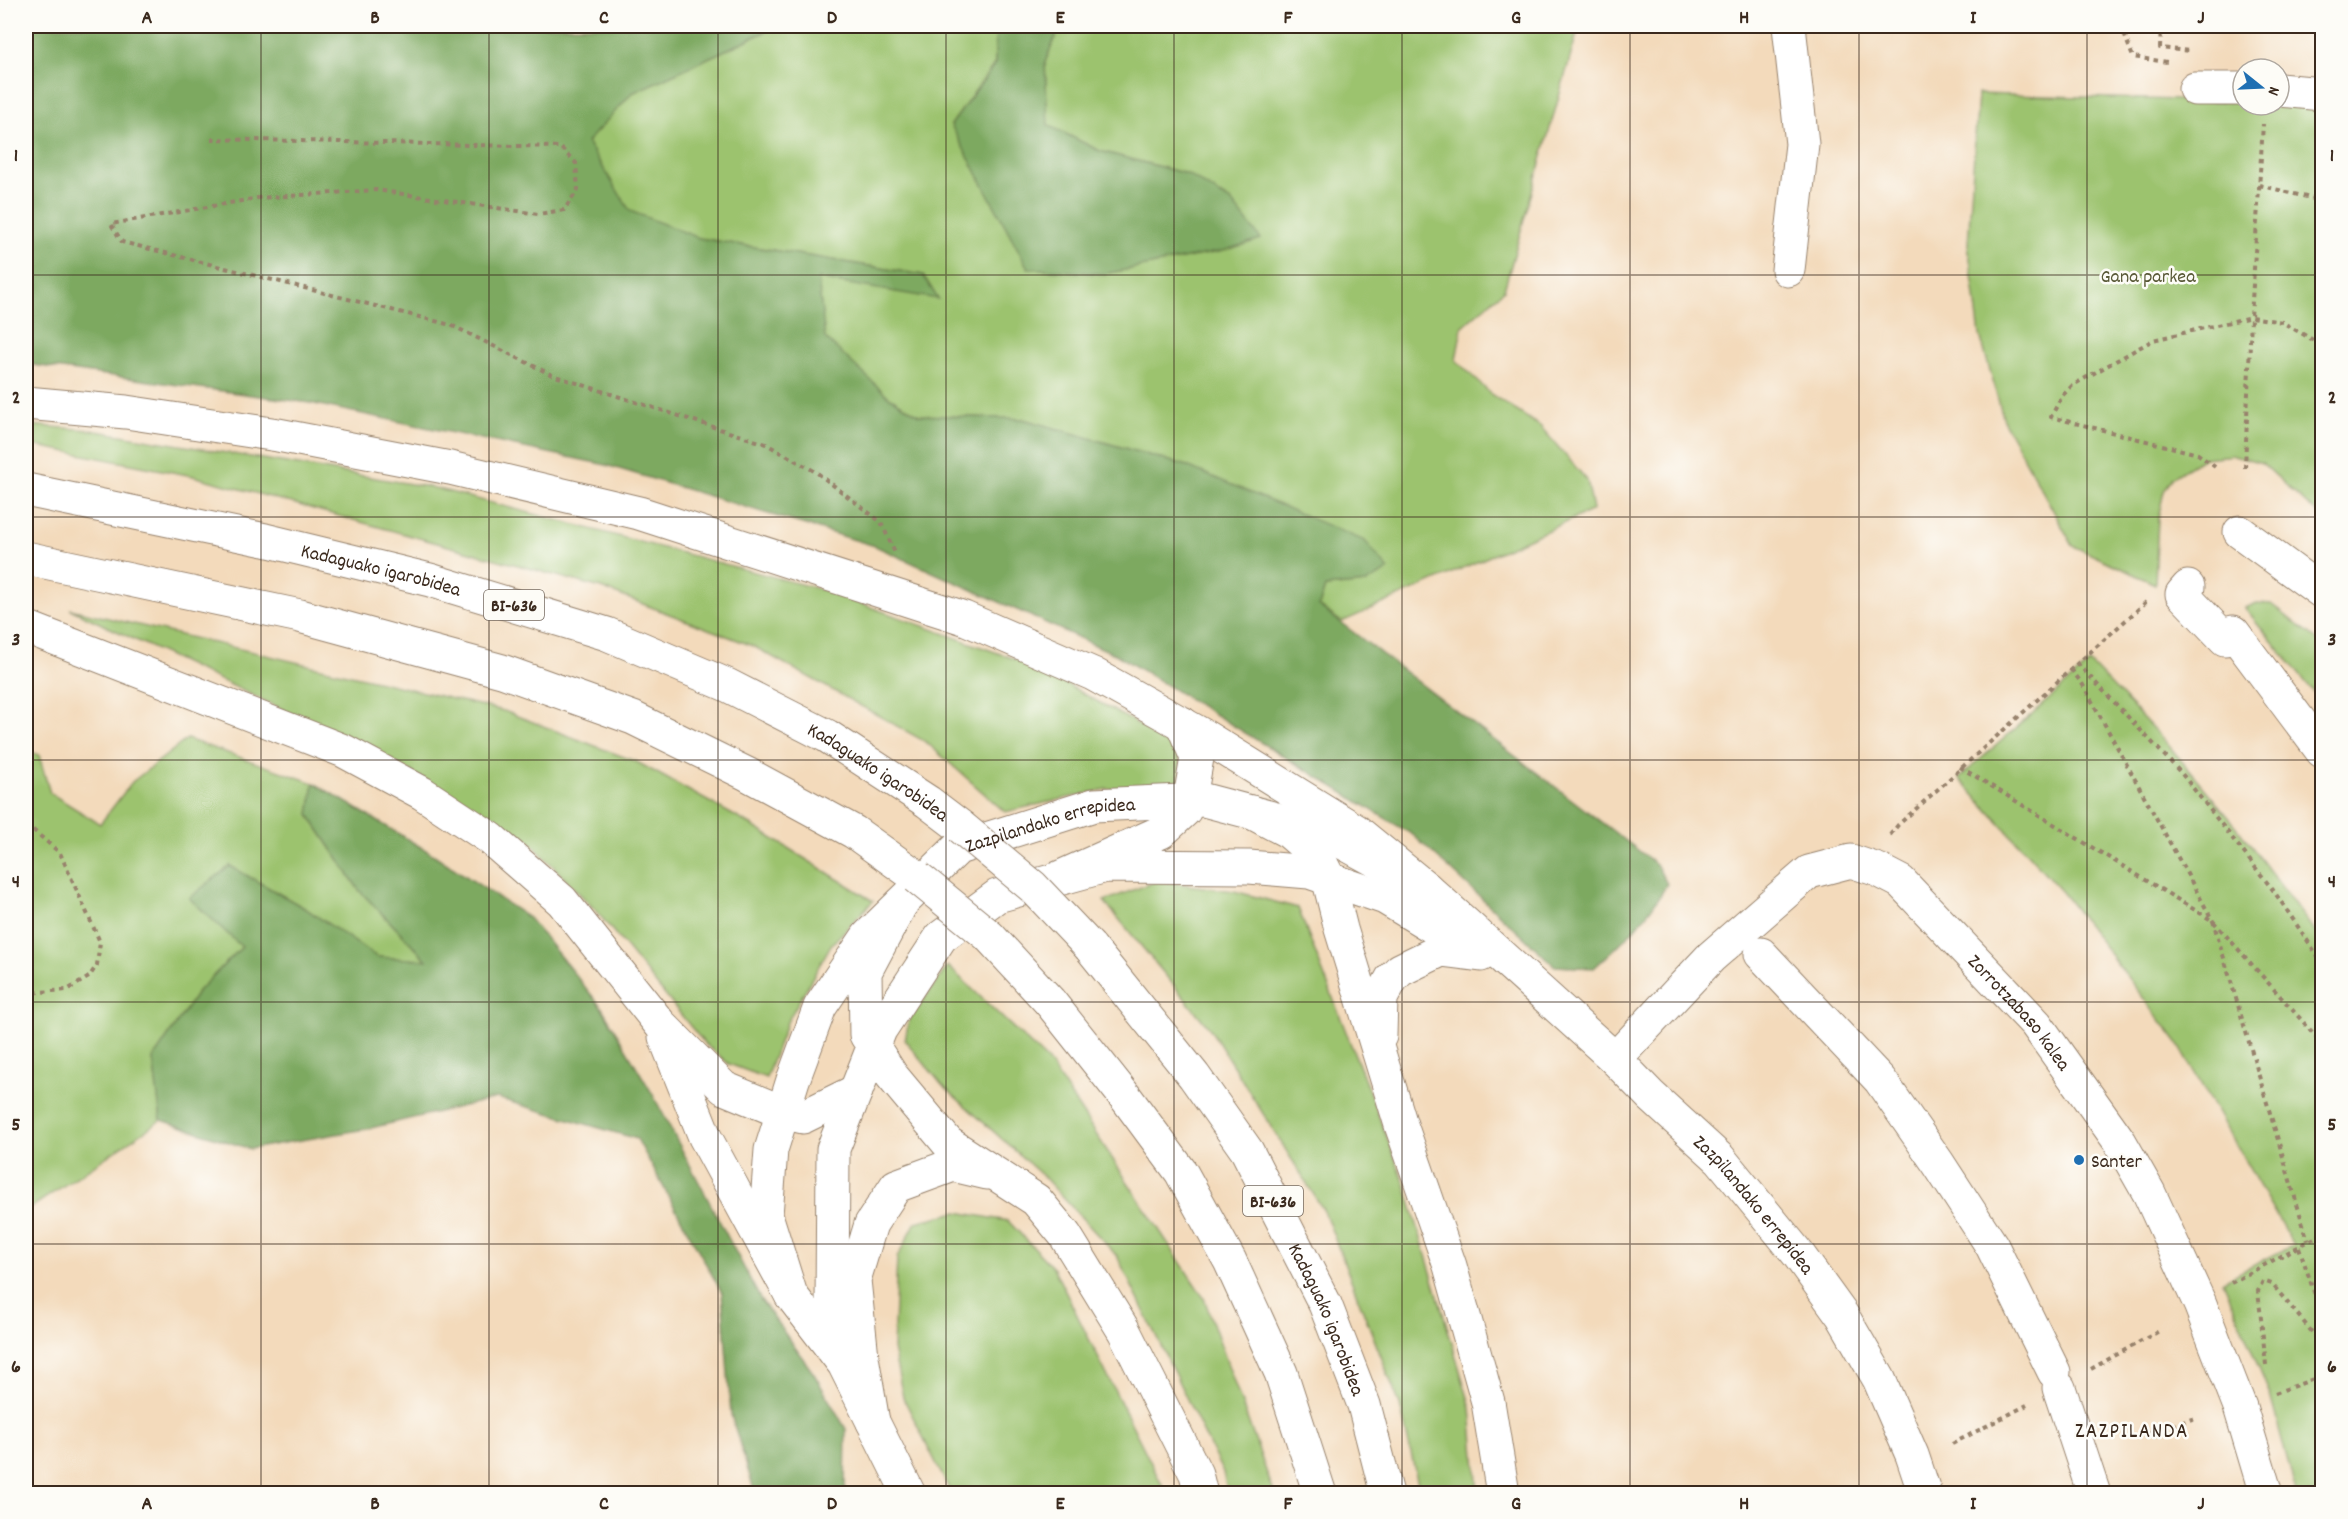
<svg xmlns="http://www.w3.org/2000/svg" width="2348" height="1519" viewBox="0 0 2348 1519" font-family="Dekko,sans-serif">
  <style>
    .green { fill: #9cc36e; stroke: #6c7646; stroke-width: 1.5 }
    .forest { fill: #7da961; stroke: #5c6a40; stroke-width: 1.5 }
    .lines { fill: none; stroke-linecap: round; stroke-linejoin: round }
    .street-casing { stroke: #97826c; stroke-width: 35 }
    .secondary-casing { stroke: #97826c; stroke-width: 35 }
    .highway-casing { stroke: #97826c; stroke-width: 35 }
    .path { stroke: #97826c; stroke-width: 4; stroke-dasharray: 4.5 4.5; stroke-linecap: butt }
    .street { stroke: #fff; stroke-width: 33 }
    .secondary { stroke: #fff; stroke-width: 33 }
    .highway { stroke: #fff; stroke-width: 33 }
    .highway-bridge-casing { stroke: #97826c; stroke-width: 35; stroke-linecap: butt }
    .highway-bridge { stroke: #fff; stroke-width: 33 }
    .grid { fill: none; stroke: #3b2a1e; stroke-width: 1.5; stroke-opacity: 0.55 }
    .poi-dot { fill: #1f6fb2; stroke: #fdfcf7; stroke-width: 2 }
    .labels { text-anchor: middle; stroke-width: 5; stroke-linejoin: round; paint-order: stroke }
    .shield { fill: #fdfcf7; stroke: #75695f; stroke-width: 1.5 }
    .shield-label { font-size: 18px; font-weight: bold; fill: #3b2a1e }
    .park-label { font-size: 20px; fill: #585836; stroke: #fdfcf7 }
    .street-label { font-size: 20px; fill: #3b2a1e; stroke: #fdfcf7 }
    .poi-label { font-size: 20px; fill: #3b2a1e; stroke: #fdfcf7; text-anchor: start }
    .neighbourhood-label { font-size: 21px; letter-spacing: 1.5px; fill: #3b2a1e; stroke: #fdfcf7 }
    .neatline { fill: none; stroke: #3b2a1e; stroke-width: 2 }
    .grid-label { font-size: 20px; text-anchor: middle; font-weight: bold; fill: #3b2a1e }
  </style>
  <rect width="100%" height="100%" fill="#fdfcf7"/>
  <filter id="ink" filterUnits="userSpaceOnUse"><feTurbulence type="fractalNoise" baseFrequency=".0167" numOctaves="2"/><feDisplacementMap in="SourceGraphic" scale="12" xChannelSelector="R" yChannelSelector="G"/><feConvolveMatrix kernelMatrix="1 2 1 2 8 2 1 2 1" color-interpolation-filters="sRGB"/></filter>
  <filter id="wash" filterUnits="userSpaceOnUse"><feTurbulence type="fractalNoise" baseFrequency=".008" numOctaves="4" result="noise"/><feDisplacementMap in="SourceGraphic" scale="24" xChannelSelector="R" yChannelSelector="G"/><feGaussianBlur stdDeviation="1.35" result="paint"/><feColorMatrix in="noise" values="0 0 0 0 0 0 0 0 0 0 0 0 0 0 0 0 0 1.4 0 .05"/><feComposite in="paint" operator="in"/></filter>
  <g filter="url(#wash)">
    <rect width="100%" height="100%" fill="#f3dabb"/>
    <g class="green">
      <path d="M831 26H996L995 63 951 125 1104 274 1223 251 1260 238 1187 174 1100 151 1047 125 1045 62 1060 26H1570L1578 30 1504 290 1462 327 1456 360 1492 395 1540 426 1587 480 1593 510 1342 622 1319 606 1325 587 1366 583 1187 466 1023 419 919 415 889 397 824 338 818 278 937 298 923 275 699 238 629 211 587 142 632 93 771 29Z"/>
      <path d="M1978 94 2243 102V105L2322 104V518L2262 463 2234 455 2204 458 2173 477 2164 491 2158 518 2155 584 2073 546 2005 424 1980 335 1968 244Z"/>
      <path d="M26 425 91 430 435 488 823 590 1034 666 1170 742 1180 762 1178 787 1107 789 1005 812 926 742 753 646 601 588 193 476 26 444Z"/>
      <path d="M2257 603 2271 604 2322 644V702L2245 608Z"/>
      <path d="M70 609 504 711 637 762 751 825 873 901 831 945 786 1024 766 1078 729 1064 704 1043 598 913 528 840 394 762Z"/>
      <path d="M2090 663 2164 740 2237 827 2322 941V1493H2296L2270 1395 2223 1281 2293 1245 2177 1042 2063 893 1959 778Z"/>
      <path d="M187 739 314 783 309 815 359 890 428 961 377 957 306 909 230 866 242 947 199 990 153 1059 161 1120 26 1211V750L39 755 50 793 100 824 132 782Z"/>
      <path d="M1157 881 1234 891 1298 908 1405 1184 1471 1408 1478 1493H1420L1400 1405 1324 1211 1210 1029 1104 901Z"/>
      <path d="M948 966 1048 1061 1204 1298 1274 1493H1228L1223 1473 1117 1256 1044 1177 942 1085 905 1040 909 1020Z"/>
      <path d="M957 1212 1008 1221 1054 1269 1166 1493H951L903 1397 893 1349 897 1258 916 1222Z"/>
    </g>
    <g class="forest">
      <path d="M26 26H831L771 29 632 93 587 142 630 211 699 238 923 275 938 299 818 279 825 338 889 397 919 415 1023 419 1187 466 1365 541 1389 570 1366 583 1325 587 1319 606 1656 864 1667 884C1649 917 1622 943 1594 968L1555 966 1413 835 1117 655 875 546 606 465 310 403 26 364Z"/>
      <path d="M996 26H1060L1045 62 1048 125 1100 151 1187 174 1231 201 1261 239 1223 251 1104 274 1028 268 951 125 995 64Z"/>
      <path d="M314 783 434 855 529 918 602 1008 652 1093 761 1300 814 1374 846 1429 845 1493H755L731 1415 722 1293 637 1139 497 1098 371 1128 250 1149 161 1120 153 1059 199 990 242 947 189 898 230 866 306 909 377 957 427 960 359 890 309 815Z"/>
    </g>
  </g>
  <g filter="url(#ink)">
    <g class="lines">
      <defs>
        <g id="street">
          <path d="M2195 89H2243"/>
          <path d="M2279 90 2322 94"/>
          <path d="M1788 270 1802 144 1789 26"/>
          <path d="M2240 532 2322 592"/>
          <path d="M2188 587 2182 594 2225 639 2233 632 2322 751"/>
          <path d="M1761 954 1880 1080 1938 1163 1992 1246 2054 1372"/>
          <path id="s1" d="M1615 1059 1711 957 1809 872 1851 861 1878 870 1901 882 2036 1024 2120 1142 2149 1193 2200 1304 2240 1407 2266 1494"/>
          <path d="M2059 1388 2094 1494"/>
        </g>
        <g id="secondary">
          <path d="M842 1353 832 1310 833 1149 880 1030 941 937 997 896 1106 866 1249 867 1309 872 1385 898 1476 953"/>
          <path id="s2" d="M909 1494 844 1364 791 1295 766 1215 771 1150 793 1080 820 1007 868 936 958 848 1094 805 1204 800 1322 831 1426 888 1615 1059 1651 1096 1720 1159 1798 1254 1842 1315 1879 1379 1912 1455 1925 1494"/>
        </g>
        <g id="highway">
          <path d="M26 403 126 412 278 435 450 468 639 513 964 618 1093 674 1204 736 1355 830 1426 888"/>
          <path id="s3" d="M26 490 265 540 430 580 607 634 727 685 827 736 928 802 961 827"/>
          <path d="M26 558 300 616 502 671 633 718 747 774 854 832 917 877"/>
          <path d="M26 627 344 751 422 793 490 838 562 901 660 1024 724 1088 782 1112 803 1117 856 1091"/>
          <path d="M1251 812 1289 832 1318 857 1328 877 1341 929 1401 1125 1450 1266 1488 1402 1503 1494"/>
          <path d="M1054 880 1161 832 1185 810 1191 792 1197 758 1182 723"/>
          <path d="M901 904 865 972 866 1035 892 1076 948 1143 1036 1200 1065 1235 1124 1331 1196 1474 1201 1494"/>
          <path id="s4" d="M1090 947 1194 1076 1247 1151 1325 1304 1364 1405 1387 1494"/>
          <path d="M1050 1002 1127 1099 1181 1172 1230 1261 1281 1373 1320 1494"/>
          <path d="M1380 1036 1381 998 1392 978 1400 970 1441 950 1481 955"/>
          <path d="M665 1037 705 1137 791 1295"/>
          <path d="M873 1422 862 1357 854 1280 871 1224 896 1186 953 1165 987 1173"/>
        </g>
      </defs>
      <use href="#street" class="street-casing"/>
      <use href="#secondary" class="secondary-casing"/>
      <use href="#highway" class="highway-casing"/>
      <g class="path">
        <path d="M2121 26 2133 57 2167 62"/>
        <path d="M2161 26 2160 48 2189 51"/>
        <path d="M211 139 560 147 576 163 578 190 564 210 538 214 376 190 258 198 111 224 122 242 451 325 552 375 766 444 816 472 881 522 896 555"/>
        <path d="M2259 185 2322 201"/>
        <path d="M2215 467 2198 454 2051 417 2062 396 2073 385 2153 340 2251 317 2282 322 2322 345"/>
        <path d="M2245 468 2251 317 2263 124"/>
        <path d="M2077 663 2182 774 2273 890 2322 962"/>
        <path d="M2071 669 2083 685 2213 921 2308 1241"/>
        <path d="M1960 767 2213 921 2322 1043"/>
        <path d="M26 824 60 853 100 942 97 965 89 977 67 990 26 993"/>
        <path d="M1890 835 1898 825 2146 602"/>
        <path d="M2299 1247 2322 1316"/>
        <path d="M2231 1283 2322 1234"/>
        <path d="M2266 1365 2258 1291 2263 1281 2272 1284 2322 1344"/>
        <path d="M2091 1369 2161 1330"/>
        <path d="M2275 1393 2322 1376"/>
        <path d="M2147 1434 2195 1418"/>
        <path d="M1952 1444 2027 1405"/>
      </g>
      <use href="#street" class="street"/>
      <use href="#secondary" class="secondary"/>
      <use href="#highway" class="highway"/>
      <defs>
        <g id="highway-bridge">
          <path d="M961 827 1033 887 1090 947"/>
          <path d="M917 877 989 936 1050 1002"/>
        </g>
      </defs>
      <use href="#highway-bridge" class="highway-bridge-casing"/>
      <use href="#highway-bridge" class="highway-bridge"/>
    </g>
  </g>
  <path class="grid" d="M261 26V1494M489 26V1494M718 26V1494M946 26V1494M1174 26V1494M1402 26V1494M1630 26V1494M1859 26V1494M2087 26V1494M26 275H2322M26 517H2322M26 760H2322M26 1002H2322M26 1244H2322"/>
  <circle class="poi-dot" cx="2079" cy="1160" r="6"/>
  <g class="labels">
    <g class="shield">
      <rect x="484" y="590" width="60" height="30" rx="4.5"/>
      <rect x="1243" y="1186" width="60" height="30" rx="4.5"/>
    </g>
    <g class="shield-label">
      <text x="514" y="611">BI-636</text>
      <text x="1273" y="1207">BI-636</text>
    </g>
    <g class="park-label">
      <text x="2148" y="282">Gana parkea</text>
    </g>
    <g class="street-label">
      <text dy="7" stroke="none"><textPath href="#s3" startOffset="364">Kadaguako igarobidea</textPath></text>
      <text dy="7" stroke="none"><textPath href="#s3" startOffset="904">Kadaguako igarobidea</textPath></text>
      <text dy="7" stroke="none"><textPath href="#s2" startOffset="840">Zazpilandako errepidea</textPath></text>
      <text dy="7" stroke="none"><textPath href="#s1" startOffset="544">Zorrotzabaso kalea</textPath></text>
      <text dy="7" stroke="none"><textPath href="#s2" startOffset="1694">Zazpilandako errepidea</textPath></text>
      <text dy="7" stroke="none"><textPath href="#s4" startOffset="444">Kadaguako igarobidea</textPath></text>
    </g>
    <g class="poi-label">
      <text x="2091" y="1167">Santer</text>
    </g>
    <g class="neighbourhood-label">
      <text x="2132" y="1437">ZAZPILANDA</text>
    </g>
  </g>
  <rect width="2348" height="1519" fill="none" stroke="#fdfcf7" stroke-width="66"/>
  <g transform="translate(2261 87) rotate(108)"><circle r="28" fill="#fdfcf7" stroke="#afa8a0" stroke-width="1.5"/>
  <path d="M0-4.5L10 22L0 15L-10 22Z" fill="#1f6fb2"/>
  <text y="-9" font-size="16" font-weight="bold" text-anchor="middle" fill="#3b2a1e">N</text>
  </g>
  <rect x="33" y="33" width="2282" height="1453" class="neatline"/>
  <g class="grid-label">
    <text x="147" y="23">A</text>
    <text x="375" y="23">B</text>
    <text x="604" y="23">C</text>
    <text x="832" y="23">D</text>
    <text x="1060" y="23">E</text>
    <text x="1288" y="23">F</text>
    <text x="1516" y="23">G</text>
    <text x="1744" y="23">H</text>
    <text x="1973" y="23">I</text>
    <text x="2201" y="23">J</text>
    <text x="16" y="161">1</text>
    <text x="2332" y="161">1</text>
    <text x="16" y="403">2</text>
    <text x="2332" y="403">2</text>
    <text x="16" y="645">3</text>
    <text x="2332" y="645">3</text>
    <text x="16" y="887">4</text>
    <text x="2332" y="887">4</text>
    <text x="16" y="1130">5</text>
    <text x="2332" y="1130">5</text>
    <text x="16" y="1372">6</text>
    <text x="2332" y="1372">6</text>
    <text x="147" y="1509">A</text>
    <text x="375" y="1509">B</text>
    <text x="604" y="1509">C</text>
    <text x="832" y="1509">D</text>
    <text x="1060" y="1509">E</text>
    <text x="1288" y="1509">F</text>
    <text x="1516" y="1509">G</text>
    <text x="1744" y="1509">H</text>
    <text x="1973" y="1509">I</text>
    <text x="2201" y="1509">J</text>
  </g>
</svg>
